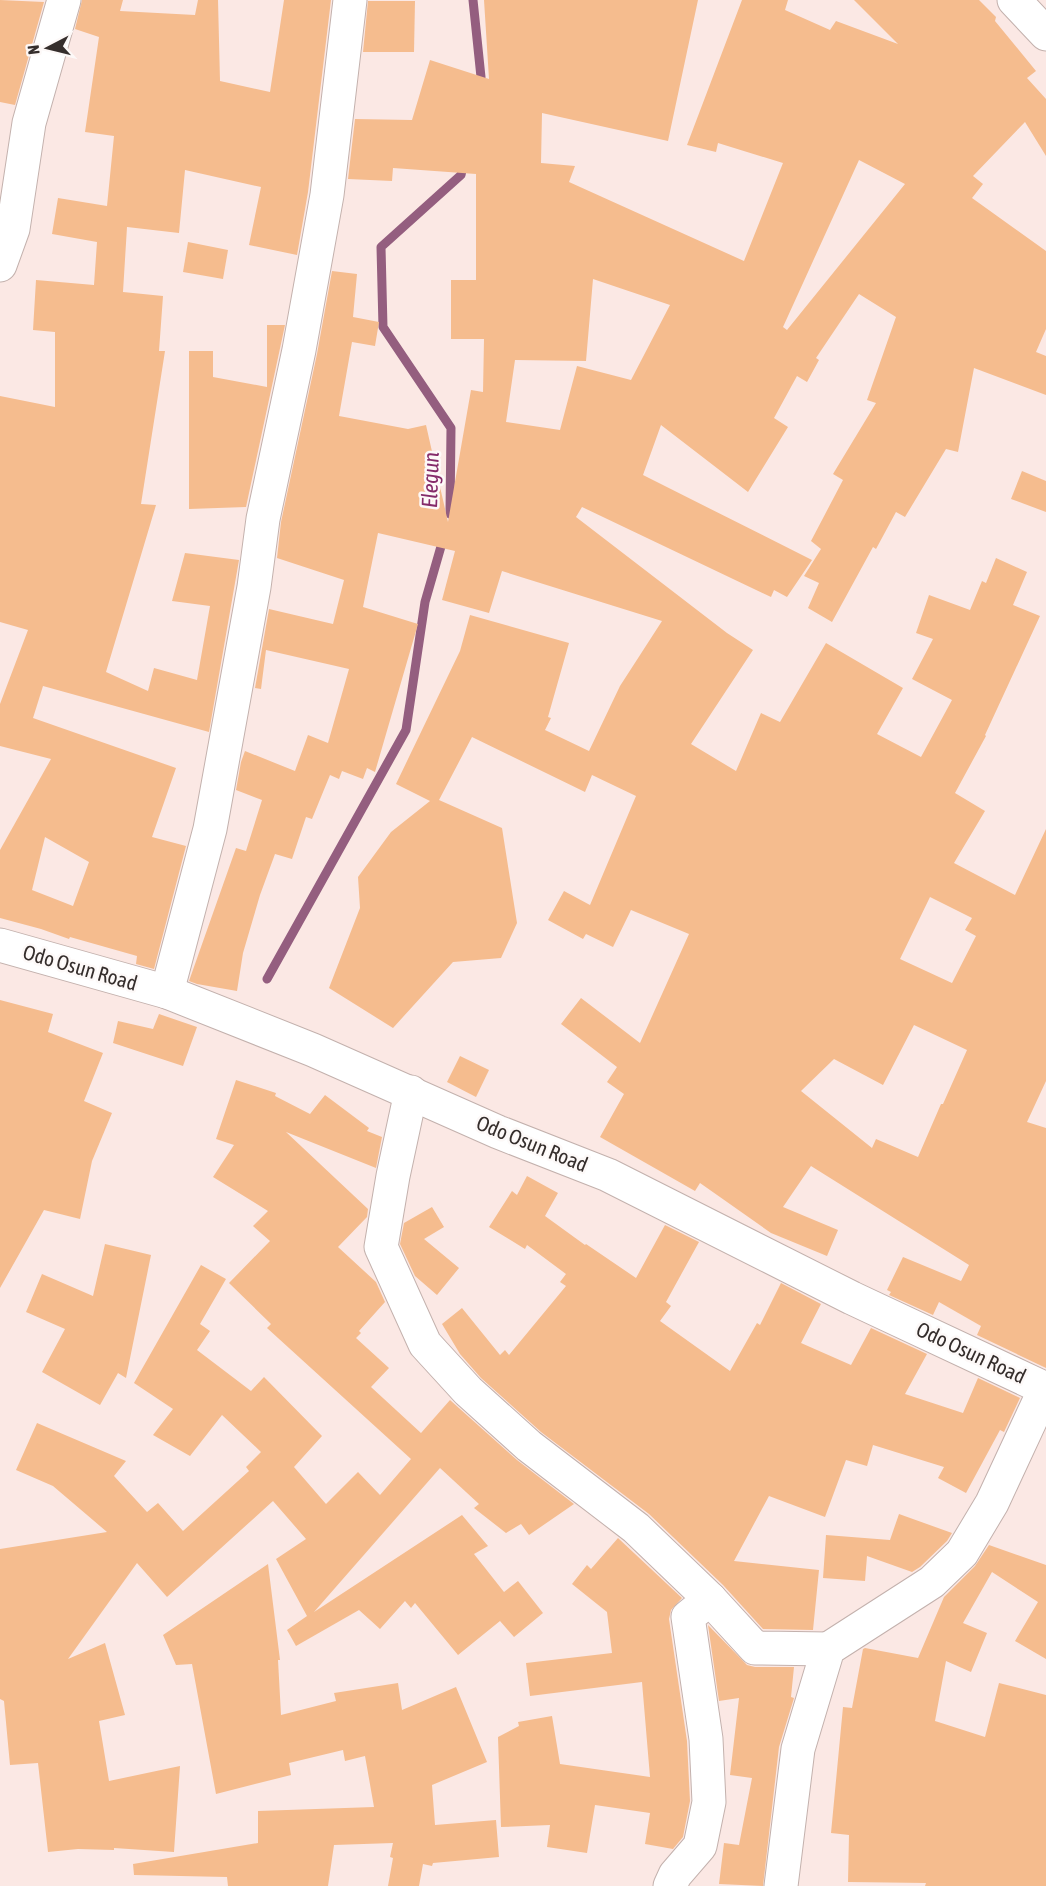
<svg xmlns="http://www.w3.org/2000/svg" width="1046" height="1886" viewBox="0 0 1046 1886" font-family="'Asap Condensed',sans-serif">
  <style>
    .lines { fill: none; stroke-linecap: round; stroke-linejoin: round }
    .stream { stroke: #945e7f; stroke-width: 9 }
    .building { fill: #f5bc8e; fill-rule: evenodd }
    .minor-casing { stroke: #c3b1ad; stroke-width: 35 }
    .minor { stroke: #fff; stroke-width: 33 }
    .labels { text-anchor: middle; stroke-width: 5; stroke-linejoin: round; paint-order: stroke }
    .street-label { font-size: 21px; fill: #352e2c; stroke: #fdf9f8 }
    .water-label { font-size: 22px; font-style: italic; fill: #852b6a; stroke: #fdf9f8 }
  </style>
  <rect width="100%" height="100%" fill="#fbe8e4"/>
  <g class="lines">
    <g class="stream">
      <path d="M473 0 481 77 479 86"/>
      <path d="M450 514 451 428 383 327 381 247 461 175 464 161"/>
      <path d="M267 979 406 730 425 602 444 536"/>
    </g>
  </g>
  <g class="building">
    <path d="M0 0 44 2 15 105 0 102Z"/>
    <path d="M82 0H123L120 11 195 15 198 0H218L220 81 270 92 284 0H331L308 192 297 255 249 245 261 187 185 170 179 233 127 227 123 292 163 296 159 351H165L141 504 156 505 106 672 148 691 154 668 197 680 210 606 172 601 185 553 239 560 209 732 43 686 33 718 176 768 152 837 186 846 154 969 136 964 137 956 70 937 69 939 41 929 0 918V850L51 759 0 746V704L28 630 0 622V396L55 407V332L33 330 36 280 94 285 97 242 52 234 58 198 107 206 114 136 85 132 99 37 75 29ZM45 837 89 862 73 906 32 890Z"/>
    <path d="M484 0H698L668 141 542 113 541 163 575 166 569 182 744 261 783 163 718 143 716 152 687 145 742 0H788L785 10 830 30 836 21 898 44 854 0H979L996 17 995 21 1036 71 1027 78 1046 99V156L1025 122 973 176 983 184 972 198 1046 251V329L1036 352 1046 356V395L974 368 958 452 946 449 905 517 896 512 876 549 873 547 832 622 808 608 819 583 804 576 821 549 811 541 843 480 833 474 876 403 867 400 896 317 859 294 816 358 819 360 807 382 797 376 774 418 788 427 748 492 661 425 643 475 812 560 787 597 774 590 771 597 582 507 576 517 727 633 753 650 691 744 736 771 761 713 780 722 826 643 903 688 877 734 921 757 952 700 912 679 933 639 916 633 929 595 970 610 982 581 986 583 996 558 1027 572 1013 605 1040 616 985 735 986 736 955 793 985 811 954 863 1015 895 1046 829V1081L1027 1122 1046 1128V1368L977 1335 981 1326 939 1302 933 1315 889 1295 891 1292 887 1290 903 1257 961 1281 969 1265 811 1166 783 1207 838 1230 827 1256 771 1233 700 1183 695 1191 600 1137 624 1094 607 1082 617 1067 561 1024 581 998 640 1043 689 934 631 910 613 947 586 934 583 939 548 920 564 891 590 905 636 796 592 775 585 792 472 737 439 800 502 828 517 923 501 958 453 962 393 1028 329 988 360 908 358 877 391 832 430 801 396 784 460 651 470 615 569 643 548 717 551 718 545 730 589 751 620 686 662 621 502 571 489 613 442 600 455 551 378 533 363 607 418 624 375 772 367 768 363 779 342 771 339 779 330 775 312 819 306 817 292 859 275 854 260 895 243 953 237 991 197 984 189 981 236 848 246 851 262 800 236 790 241 762 245 751 295 771 308 735 328 743 349 669 266 650 261 689 255 688 269 609 333 624 344 580 277 558 281 522 317 354 332 271 357 274 353 317 379 322 375 346 352 342 339 416 408 429 426 425 448 522 471 390 483 392 484 339H451V280H476V174L393 168 392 181 348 179 355 119 412 120 430 60 489 79ZM859 160 905 184 787 330 783 327ZM593 279 670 305 631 380 577 366 560 430 506 422 515 360 586 361ZM930 897 972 918 965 930 976 936 952 983 900 959ZM914 1025 967 1050 943 1104H941L918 1157 876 1139 872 1148 801 1091 834 1059 883 1085Z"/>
    <path d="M368 1H415L414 52H363Z"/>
    <path d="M188 242 228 250 223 279 183 272Z"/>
    <path d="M267 325H285L246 507 189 509V351H213V377L267 387Z"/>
    <path d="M1022 471 1046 481V512L1011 499Z"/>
    <path d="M0 1000 53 1014 48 1032 103 1053 84 1101 112 1113 92 1161 80 1219 44 1210 0 1288Z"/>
    <path d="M159 1014 197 1027 183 1066 113 1043 118 1021 153 1029Z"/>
    <path d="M460 1056 489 1070 476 1097 447 1082Z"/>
    <path d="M236 1080 276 1093 275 1096 310 1114 325 1095 369 1128 367 1131 382 1137 376 1168 286 1132 368 1209 367 1217 338 1247 376 1282 385 1302 359 1331 361 1333 356 1338 389 1368 371 1387 421 1433 450 1400 517 1460 574 1504 529 1535 521 1524 506 1533 474 1508 479 1504 440 1468 314 1612 462 1515 488 1546 474 1554 504 1592 518 1581 543 1613 514 1637 500 1621 458 1655 415 1603 411 1608 405 1601 380 1629 359 1610 296 1646 287 1630 307 1616 276 1559 306 1539 273 1501 167 1597 137 1563 68 1659 105 1643 125 1715 99 1721 109 1781 180 1766 174 1852 114 1848V1850L78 1849 48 1852 38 1763 10 1765 4 1701 0 1699V1549L107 1532 53 1486 16 1470 37 1423 126 1461 114 1476 147 1512 158 1503 183 1531 249 1471 246 1467 261 1452 222 1415 190 1456 153 1435 173 1409 134 1383 201 1265 226 1279 200 1324 210 1331 197 1350 251 1391 264 1377 322 1436 294 1467 326 1504 358 1472 380 1495 411 1459 267 1328 271 1324 229 1283 270 1241 253 1226 268 1211 213 1177 234 1145 216 1139Z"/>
    <path d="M527 1176 558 1193 545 1216 585 1245 586 1244 636 1278 665 1225 699 1242 666 1302 671 1306 660 1321 730 1371 757 1323 760 1325 781 1283 821 1304 801 1343 851 1365 871 1328 927 1354 905 1394 963 1413 978 1378 1020 1398 1004 1432 1000 1430 966 1493 938 1478 944 1467 873 1445 867 1466 846 1460 825 1517 769 1496 734 1561 819 1570 813 1630 763 1629 723 1585 649 1514 541 1432 481 1378 460 1354 442 1324 462 1308 500 1355 505 1350 509 1355 566 1286 560 1282 566 1274 527 1245 525 1249 489 1227 512 1191 517 1195Z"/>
    <path d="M432 1207 444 1227 424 1239 459 1268 437 1295 415 1276 400 1244 404 1223Z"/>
    <path d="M105 1244 151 1255 126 1378 118 1373 100 1405 42 1372 65 1329 26 1312 42 1274 93 1296Z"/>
    <path d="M899 1514 952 1533 947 1541 920 1567 912 1572 867 1556 865 1581 823 1578 826 1535 890 1540Z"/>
    <path d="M618 1538 682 1598 671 1610 669 1619 687 1741 690 1801 683 1837 673 1849 645 1844 650 1813 595 1805 587 1853 547 1847 550 1825 501 1827 498 1737 519 1726 518 1722 552 1716 560 1764 650 1777 642 1682 530 1696 526 1663 612 1653 607 1612 572 1584 587 1565 591 1569Z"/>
    <path d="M989 1545 1046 1565V1659L1015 1641 1038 1602 992 1572 963 1623 987 1633 971 1672 946 1661 935 1721 985 1737 999 1683 1046 1695V1886H925L926 1883 848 1882 849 1835 831 1833 843 1707 852 1708 863 1649 865 1648 918 1658 944 1597 975 1566Z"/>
    <path d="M268 1564 280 1660H278L281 1715 336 1701 334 1693 398 1683 402 1710 456 1687 487 1762 432 1785 435 1825 496 1820 499 1857 433 1863 432 1866 423 1864 419 1886H388L393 1858 390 1857 393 1843 334 1845 328 1886H228L227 1877 134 1875 133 1864 258 1843V1811L374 1807 365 1756 345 1761 343 1750 289 1763 291 1775 216 1794 192 1664 176 1665 163 1635Z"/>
    <path d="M708 1625 747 1665 755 1667H794L791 1697 794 1698 779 1747 763 1886 719 1884 724 1843 739 1845 752 1778 730 1775 739 1698 719 1701Z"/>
  </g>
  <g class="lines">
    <defs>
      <g id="minor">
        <path d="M1014 0 1046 34"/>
        <path d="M0 265 13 229 29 123 64 0"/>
        <path d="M0 945 167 992 313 1050 498 1132 608 1175 852 1298 1046 1389"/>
        <path d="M167 992 210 829 254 587 263 519 299 350 327 195 350 0"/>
        <path d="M411 1092 393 1176 381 1247 425 1344 468 1391 529 1446 636 1528 710 1599 688 1617 706 1739 709 1802 700 1846 675 1875 670 1886"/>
        <path d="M710 1599 755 1648 828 1649"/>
        <path d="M781 1886 798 1749 828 1649 932 1582 962 1553 992 1503 1045 1389"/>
      </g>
    </defs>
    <use href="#minor" class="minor-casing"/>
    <use href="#minor" class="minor"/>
  </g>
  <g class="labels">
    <g class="street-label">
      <text transform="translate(80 968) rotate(16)" y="7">Odo Osun Road</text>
      <text transform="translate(532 1144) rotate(22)" y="7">Odo Osun Road</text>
      <text transform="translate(971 1353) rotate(25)" y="7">Odo Osun Road</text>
    </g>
    <g class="water-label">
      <text transform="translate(430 480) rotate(-88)" y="8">Elegun</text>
    </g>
  </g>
  <g transform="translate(48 48) rotate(263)" stroke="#fdf9f8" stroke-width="4.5" paint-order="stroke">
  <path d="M0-4.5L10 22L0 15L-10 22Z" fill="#352e2c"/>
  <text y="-9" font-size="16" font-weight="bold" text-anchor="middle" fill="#352e2c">N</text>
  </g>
</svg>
